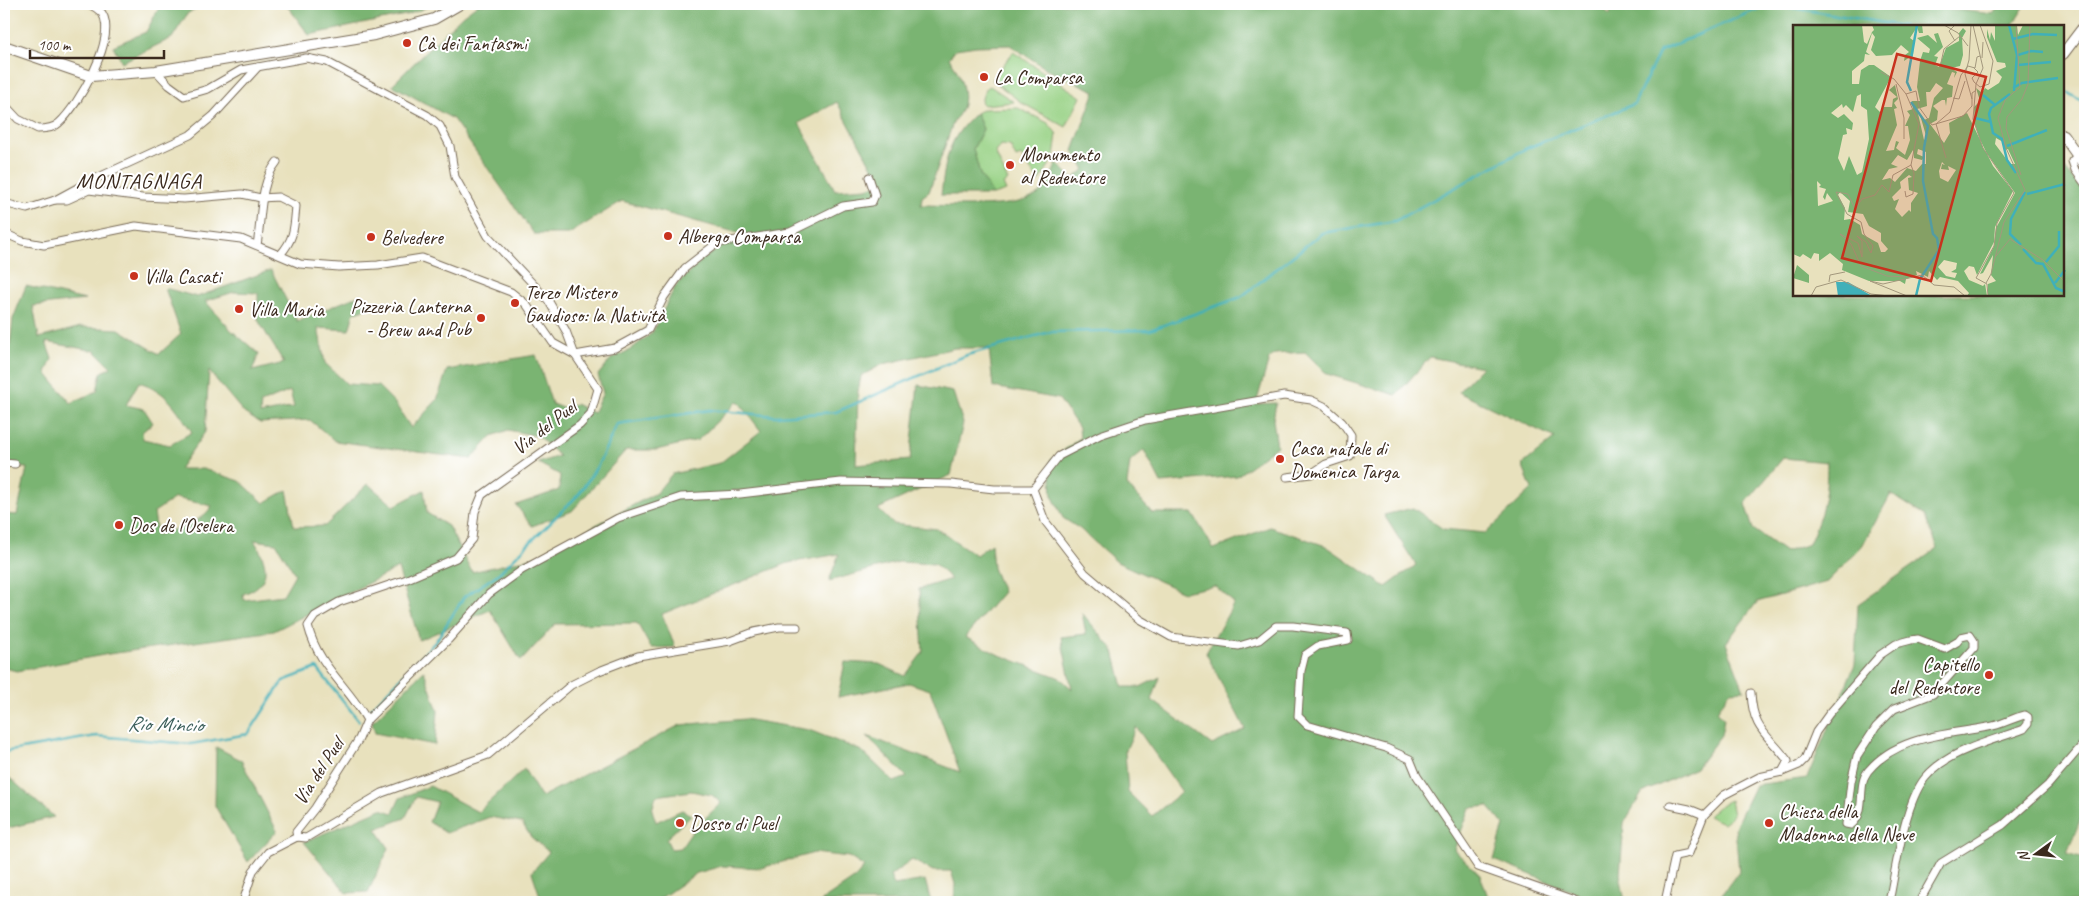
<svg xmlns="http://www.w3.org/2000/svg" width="2089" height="906" viewBox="0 0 2089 906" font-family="Caveat,sans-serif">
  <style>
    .green { fill: #98d285; stroke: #6a7e52 }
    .forest { fill: #7ab472; stroke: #5a6f48; fill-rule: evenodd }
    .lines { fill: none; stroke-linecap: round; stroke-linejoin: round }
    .stream { stroke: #40b0b9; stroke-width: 2.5 }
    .street-casing { stroke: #786a56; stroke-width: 9 }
    .secondary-casing { stroke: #786a56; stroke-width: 12 }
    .street { stroke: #fff; stroke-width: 7 }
    .secondary { stroke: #fff; stroke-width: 10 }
    .poi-dot { fill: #c8321e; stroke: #fff; stroke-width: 2 }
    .labels { text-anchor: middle; stroke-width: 4; stroke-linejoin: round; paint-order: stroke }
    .poi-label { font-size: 20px; fill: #3b2a1e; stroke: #fff; text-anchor: start }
    .street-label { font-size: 20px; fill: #3b2a1e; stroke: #fff }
    .water-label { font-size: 21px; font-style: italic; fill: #3d605c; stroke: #fff }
    .quarter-label { font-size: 22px; letter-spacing: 1px; fill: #3b2a1e; stroke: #fff }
    .inset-river { fill: none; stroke: #40b0b9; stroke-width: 2.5 }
    .inset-road { fill: none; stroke: #a3987d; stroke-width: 1 }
    .view { fill: #c8321e; fill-opacity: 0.15; stroke: #c8321e; stroke-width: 2.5 }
    .inset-edge { fill: none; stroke: #3b2a1e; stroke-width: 2.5 }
  </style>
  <rect width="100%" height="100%" fill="#fff"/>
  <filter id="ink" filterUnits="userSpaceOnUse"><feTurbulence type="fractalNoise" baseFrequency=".02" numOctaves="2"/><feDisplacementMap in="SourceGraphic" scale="10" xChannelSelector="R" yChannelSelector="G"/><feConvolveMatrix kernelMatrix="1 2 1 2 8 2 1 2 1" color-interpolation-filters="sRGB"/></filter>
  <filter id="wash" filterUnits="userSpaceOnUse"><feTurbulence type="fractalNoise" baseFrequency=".0096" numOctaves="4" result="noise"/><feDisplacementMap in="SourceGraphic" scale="20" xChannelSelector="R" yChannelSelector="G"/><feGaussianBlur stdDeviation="1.12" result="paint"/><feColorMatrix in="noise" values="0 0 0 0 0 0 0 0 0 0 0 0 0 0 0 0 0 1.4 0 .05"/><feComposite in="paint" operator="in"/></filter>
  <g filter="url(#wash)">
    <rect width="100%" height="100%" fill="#e8e1bd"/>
    <g class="green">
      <path d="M1013 52 1081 97 1066 127 1022 103 992 80Z"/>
      <path d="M990 86 1014 102 984 105 981 102 985 89Z"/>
      <path d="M1018 108 1048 123 1057 134 1054 157 1039 182 1021 156 1016 158 1010 146 1001 145 995 152 1008 181 1003 184 1006 191 993 195 980 174 973 149 983 129 976 113 984 109Z"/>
      <path d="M1730 800 1733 815 1723 823 1708 816 1716 808Z"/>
    </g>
    <g class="forest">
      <path d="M161 4H208L188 13 172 38 122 62 113 46 146 32Z"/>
      <path d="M286 4H434L410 14 309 35Z"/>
      <path d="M478 4H1599L1610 16 1611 4H1933V7L1993 14 2001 4H2026L2012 26H1794V295H2063V167L2085 193V808L2067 853 2085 858V902H1716L1739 871 1735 827 1755 785 1807 778 1855 664 1858 604 1938 548 1924 515 1891 494 1862 546 1827 582 1757 602 1726 643 1744 690 1730 691 1717 711 1724 719 1721 735 1696 768 1642 793 1624 823 1620 874 1625 902H1587L1579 894 1494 860 1504 825 1488 806 1470 808 1454 850 1480 875 1490 902H954L955 884 951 871H933L912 860 890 876 894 885 925 880 931 902H820L854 879 864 867 849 857 814 853 761 868 722 866 697 873 655 902H554L541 899 532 872 549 852 531 837 522 823 490 817 446 833 429 822 437 802 416 797 405 818 376 829 389 848 368 892 347 893 304 842 381 809 393 813 400 798 430 786 478 812 524 769 541 797 680 725 745 719 809 730 862 751 894 782 907 777 867 736 960 772 930 690 909 683 838 697 845 662 879 664 905 676 923 652 919 589 951 579 935 564 899 562 829 581 839 554 788 563 662 614 675 647 651 648 637 623 555 624 521 661 490 610 419 640 398 568 274 631 109 654 17 671 4 668V514L17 515 27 468 4 467V352L10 346 13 319 26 286 85 300 33 306 39 338 81 327 119 329 159 354 181 334 165 288 197 297 271 270 297 321 360 295 376 304 354 313 349 330 318 328 325 363 347 384 378 386 394 402 411 428 437 400 447 370 536 355 552 404 565 409 575 404 593 413 603 393 598 375 611 359 630 350 652 333 676 285 703 259 742 234 622 201 569 234H534L453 119 392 85 462 16ZM1010 45 1050 71 1095 91 1073 151 1085 169 1073 179 1057 163C1052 173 1049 186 1040 193 1018 211 951 205 921 205L922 197 929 192 954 120C972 104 962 75 949 58L956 49 976 46ZM837 102 880 182V183L867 188 835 190 799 123ZM234 292 258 293V320L284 363 252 371 259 354 231 330 205 301ZM46 342 95 351 111 367 101 373 97 391 71 403 46 373 52 359ZM955 348H989L993 387 1059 399 1079 428 1080 438 1050 461 1052 495 1063 518 1080 529 1117 562 1183 592 1215 586 1234 603 1206 653 1245 729 1212 745 1152 700 1160 677 1140 687H1123L1114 651 1082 613 1086 634 1061 637 1072 689 1060 678 997 654 965 637 1003 592 993 568 991 544 976 555 937 529 893 524 878 509 951 475 963 423 953 392 918 385 910 460 856 465 858 391 861 376 883 364ZM1305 352 1327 374 1396 395 1430 357 1482 367 1458 392 1555 438 1522 465 1532 489 1486 533 1443 529 1413 508 1384 515 1416 565 1386 587 1326 546 1270 527 1214 549 1192 513H1152L1127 485 1130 462 1144 450 1161 483 1237 476 1277 446 1273 420 1276 403 1256 404 1269 359 1275 354ZM209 371 244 413 260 423 310 420 335 441 471 459 492 436 508 430 538 436 559 456 538 463 560 475 559 490 516 505 532 526 572 511 626 450H656L698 440 738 401 761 431 720 463 672 474 656 493 536 557 472 572 448 526 427 513 424 490 394 506 368 484 325 526 294 527 287 490 264 503 240 481 203 469H179L205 432ZM139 382C167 391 176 408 192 432L170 445 143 439 142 432 153 423 144 409 126 405ZM290 391 294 407 260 414 261 403ZM1783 458 1827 462C1827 497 1823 512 1809 544L1785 552 1753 529 1745 504ZM175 498 212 506C199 525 178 528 157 535L154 512ZM254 540 276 543 295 574 283 595 244 600 243 594C273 584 268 563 254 540ZM1136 727 1182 792 1152 816 1128 792 1125 752ZM691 791 712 795 721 803 694 829 681 848 671 849 666 839 691 815 682 810 656 822 652 810 656 796Z"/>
      <path d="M976 113 983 129 973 149 980 174 993 195H941C946 158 947 140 976 113Z"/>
      <path d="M424 671 438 711 435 745 375 733 372 722Z"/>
      <path d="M216 747 241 760 277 831 248 862 215 806Z"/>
      <path d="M4 773 54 817 4 829Z"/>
    </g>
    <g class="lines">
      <g class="stream">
        <path d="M1770 4 1903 26"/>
        <path d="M2063 90 2085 103"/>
        <path d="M370 710 436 641 464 597 498 574 579 494 598 465 617 424 710 410 776 416 836 412 967 355 1050 332 1150 330 1241 297 1322 233 1395 221 1525 149 1634 104 1660 51 1769 4"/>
        <path d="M4 752 96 736 191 744 248 734 283 681 317 668 359 721"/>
      </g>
    </g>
  </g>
  <g filter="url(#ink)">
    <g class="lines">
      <defs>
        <g id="street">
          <path d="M156 71 169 85 184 96 208 89 241 70 306 58 327 62 427 115 440 126 450 146 455 177 488 236 548 300 566 331 575 355 598 389 591 413 580 425 482 495 475 512 472 539 456 558 407 579 339 602 315 616 308 626C318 666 348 686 367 720"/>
          <path d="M4 104 18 119 38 129C45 129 54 128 59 123 78 106 118 38 102 13 99 10 93 6 89 4"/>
          <path d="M2077 156 2072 161 2075 170 2085 184"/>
          <path d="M55 200H67L89 190 143 197 184 199 242 194 261 198 278 197 296 206C294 227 295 238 280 255"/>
          <path d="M4 203 27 209 55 200 90 181 190 135 213 116 258 67"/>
          <path d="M4 233 22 241 44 245 136 226 241 239 300 264 339 267 378 265 422 258 511 292 526 304 553 343 575 355 615 348 648 330 664 297 685 268 717 243 790 232 843 206 872 202 875 195 869 177"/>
          <path d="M257 245C262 217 259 184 277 162"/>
          <path d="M4 463 15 464"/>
          <path d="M1033 489 1045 521 1085 573 1139 619 1171 637 1239 646 1259 640 1276 626H1293L1347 633 1348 640 1318 646 1305 655 1301 671 1298 716 1307 725 1386 748 1410 759 1417 776 1478 867 1577 902"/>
          <path d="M1033 489 1059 456 1100 435 1145 420 1284 396 1311 400 1324 406 1342 422 1351 435 1350 456 1326 464 1311 474 1287 477"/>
          <path d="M1751 693C1753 731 1767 733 1788 761L1782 772"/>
          <path d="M1670 805 1689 809 1704 815"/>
          <path d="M297 837 296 832 315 808 359 739 367 720 449 639 489 594 522 570 618 518 681 497 740 494 841 482 951 484 994 489H1033"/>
          <path d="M297 837 306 838 382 793 488 755 571 685 599 671 638 656 730 641 754 632 779 627H797"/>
          <path d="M243 902 253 871 268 852 297 837"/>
          <path d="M1665 902 1675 856 1689 853 1704 815 1724 795 1759 777 1782 772 1799 765 1805 759 1816 732 1829 714 1880 655 1896 644 1911 640 1918 639 1945 649 1957 642 1961 637 1970 635 1974 641V648L1933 694 1894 709 1876 727 1857 756 1851 782 1846 824 1851 825C1868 812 1856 786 1868 771 1898 735 1947 735 1988 727 2002 725 2012 718 2025 715L2028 717V724L2024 729C1992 741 1948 750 1925 778 1904 804 1896 869 1889 902"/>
          <path d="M1919 902 1941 863 2003 825 2048 785 2085 742"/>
        </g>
        <g id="secondary">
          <path d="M4 46 91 76 156 71 374 35 434 19 460 4"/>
          <path d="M2063 54 2085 25"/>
          <path d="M2063 135 2085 166"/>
        </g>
      </defs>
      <use href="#street" class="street-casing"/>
      <use href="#secondary" class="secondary-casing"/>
      <use href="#street" class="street"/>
      <use href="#secondary" class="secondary"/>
    </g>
  </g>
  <g class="poi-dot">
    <circle cx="407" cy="43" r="5"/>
    <circle cx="984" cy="77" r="5"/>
    <circle cx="1010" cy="165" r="5"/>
    <circle cx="668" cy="236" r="5"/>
    <circle cx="371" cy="237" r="5"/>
    <circle cx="134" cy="276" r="5"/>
    <circle cx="515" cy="303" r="5"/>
    <circle cx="239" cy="309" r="5"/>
    <circle cx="481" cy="318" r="5"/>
    <circle cx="1280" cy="459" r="5"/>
    <circle cx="119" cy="525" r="5"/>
    <circle cx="1989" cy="675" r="5"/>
    <circle cx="680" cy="823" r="5"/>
    <circle cx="1769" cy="823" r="5"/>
  </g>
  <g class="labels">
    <g class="poi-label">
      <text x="417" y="50">Cà dei Fantasmi</text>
      <text x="994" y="84">La Comparsa</text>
      <text x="1020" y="161">Monumento<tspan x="1020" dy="23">al Redentore</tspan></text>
      <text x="678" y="243">Albergo Comparsa</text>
      <text x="381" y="244">Belvedere</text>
      <text x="144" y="283">Villa Casati</text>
      <text x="525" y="299">Terzo Mistero<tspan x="525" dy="23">Gaudioso: la Natività</tspan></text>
      <text x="471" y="313" text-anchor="end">Pizzeria Lanterna<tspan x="471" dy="23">- Brew and Pub</tspan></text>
      <text x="249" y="316">Villa Maria</text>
      <text x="1290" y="455">Casa natale di<tspan x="1290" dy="23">Domenica Targa</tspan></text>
      <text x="129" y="532">Dos de l'Oselera</text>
      <text x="1979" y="671" text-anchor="end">Capitello<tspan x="1979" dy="23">del Redentore</tspan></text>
      <text x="1779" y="818">Chiesa della<tspan x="1779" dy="23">Madonna della Neve</tspan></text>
      <text x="690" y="830">Dosso di Puel</text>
    </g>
    <g class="street-label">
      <text transform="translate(544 427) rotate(-38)" y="7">Via del Puel</text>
      <text transform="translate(318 771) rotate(-57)" y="7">Via del Puel</text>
    </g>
    <g class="water-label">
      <text transform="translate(165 724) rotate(1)" y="7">Rio Mincio</text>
    </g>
    <g class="quarter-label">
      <text x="139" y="188">MONTAGNAGA</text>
    </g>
  </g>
  <g transform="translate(1793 25)">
    <rect width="271" height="271" fill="#e8e1bd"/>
    <path d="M0 0H69L71 17 74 19 79 7 81 5 79 0H129L130 8H126L124 2 117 13 121 16 120 30 111 36 112 30 116 27 108 20 99 30 83 31 78 25 82 12 79 8 73 27 77 30 72 29 71 36 59 46V59H66L68 45 76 40H81L98 52 82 82 87 87 91 82H99L100 74 104 72 96 65 102 60 105 74 101 78 104 83 101 84 104 100 93 126 101 125 103 116 106 117 103 123 112 130 117 115 115 101H112L117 90 114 86 120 84 119 76H127L124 62 127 36 130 27 136 28 137 24 124 13 135 10 144 18 141 9 145 8 150 22 141 31 145 32 142 40 146 42 153 23 166 16V8L170 3 173 6 169 13 170 30 167 41 158 43 164 47 161 53 162 48 159 47 154 59 160 61 159 72 154 73 153 81 152 75H149L140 81 145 86 144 95 137 99 151 118 157 108 156 98 174 88 200 141 220 166 202 202 201 217 184 250 181 242 176 241 171 246 176 255 190 261 192 259 194 271H174L176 268 165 256 147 252 144 255 136 246 135 252 123 246 124 250 113 254 112 259 107 256H76L49 245 50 239 37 228 26 236V229L21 228 18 234 10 229 7 232 0 229ZM143 58 150 63 141 73 136 93 131 95 127 90 134 114 131 115 124 84 134 81 133 67H137ZM68 69V81L74 85 76 114 69 147 64 150 56 131 51 146 45 133 50 110 54 109 53 103 59 105 60 98 51 89 45 93 38 88 49 79 50 83 53 80 60 87 64 71ZM125 124 133 127V139H129L123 146 114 143 102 157 97 153 89 155 96 144 105 142 98 139 105 130 114 135 120 125 121 133 129 135 131 132 124 129ZM149 137 152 140 149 139 148 144 156 145 155 141 163 145 155 157 147 153 146 146ZM116 150 119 152 115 153 116 165 125 168 118 178V187L116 185 109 192 102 184 106 174 101 176 99 172 108 163 107 157ZM24 156 28 160 26 162 33 164 30 172 32 175 34 168 40 176 25 181ZM47 167 57 176 55 187 70 189 76 201 88 208V216L95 224 92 227H88L85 218 69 209 67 200 57 194 51 195 52 183 45 170ZM151 235 164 238 163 244 158 247 164 248 162 253 153 251 145 242ZM202 0H224L225 10 230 0H271V271H195V259L203 256 198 250 200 230 190 248 187 249 201 221 203 203 222 168 190 123 182 100 181 82 187 76 183 63 189 68 192 63 195 65 206 58 209 52 203 46 213 42 212 38 204 37 194 12V4L197 15 198 7 202 16ZM203 113 210 117 211 125 215 124 222 139H217L202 119ZM4 240 16 250V258L0 253Z" fill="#7ab472" fill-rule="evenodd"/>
    <path d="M43 257H55L79 271H45Z" fill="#40b0b9"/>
    <path class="inset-river" d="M216 0 224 30 221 66M220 14 240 9 264 10M225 30 238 26 250 27M225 40 258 37M220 63 229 58 265 53M118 66 114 57 124 0M217 69 198 83 196 89 200 108 209 114 214 135 223 148M190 70 202 80M118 77 135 101 131 123 130 156 140 209 144 213 146 225 127 254 123 271M182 93 198 97M214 121 254 105M234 169 272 159M228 220 217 209 218 194 232 167M230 224 243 238 250 239 263 263 272 267M253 237 266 221V206M262 258 272 245"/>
    <path class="inset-road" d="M151 0 165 8 175 21M162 0 156 6 162 16M178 0 176 35 172 49 179 74M180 0 190 43 183 59 180 94 190 123 221 168 204 198 201 221 183 253 194 259 195 271M223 0 227 62 212 75 205 93 213 123 232 165M189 33 190 17M175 41 182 43 184 32 187 31M147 42 151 24 167 11M181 43 185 47 179 53 181 57 187 62 196 59 200 36 187 0M88 47 101 54 113 69 126 99 118 140 121 148 120 169 113 172 112 166M103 59 111 93V114M113 69 123 66 126 82 139 100 170 91 179 81V68L182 66M160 73 166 74 172 56M153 133 143 99 157 87 168 50 175 41M228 150 213 103 214 92 229 74 235 59 237 0M203 231 217 214 250 235 272 257M112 252 94 251 68 241 58 219 47 209 65 218 69 232V216L64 211 73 217 78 228 80 221 71 209 68 197 54 189 43 167 55 169 62 184 69 174 82 170 89 160 96 167 100 150 118 140M36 257 37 250 52 247M193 258 198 249 211 197 232 165M18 271 23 262 48 255 78 269 96 271M114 271 77 256 90 259 129 250 141 260 161 262 172 271"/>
    <path class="view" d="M104 29 193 52 138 256 49 233Z"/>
    <rect width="271" height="271" class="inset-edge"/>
  </g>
  <rect width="2089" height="906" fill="none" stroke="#fff" stroke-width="20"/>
  <g transform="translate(2036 854) rotate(255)" stroke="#ffffff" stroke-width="4" paint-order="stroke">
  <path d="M0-4L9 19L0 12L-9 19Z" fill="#3b2a1e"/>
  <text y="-8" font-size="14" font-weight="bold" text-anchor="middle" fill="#3b2a1e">N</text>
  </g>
  <path d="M30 50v8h134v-8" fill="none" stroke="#3b2a1e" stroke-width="2.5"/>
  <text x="38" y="50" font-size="15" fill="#3b2a1e" stroke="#ffffff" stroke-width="4" paint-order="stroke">100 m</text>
</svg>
